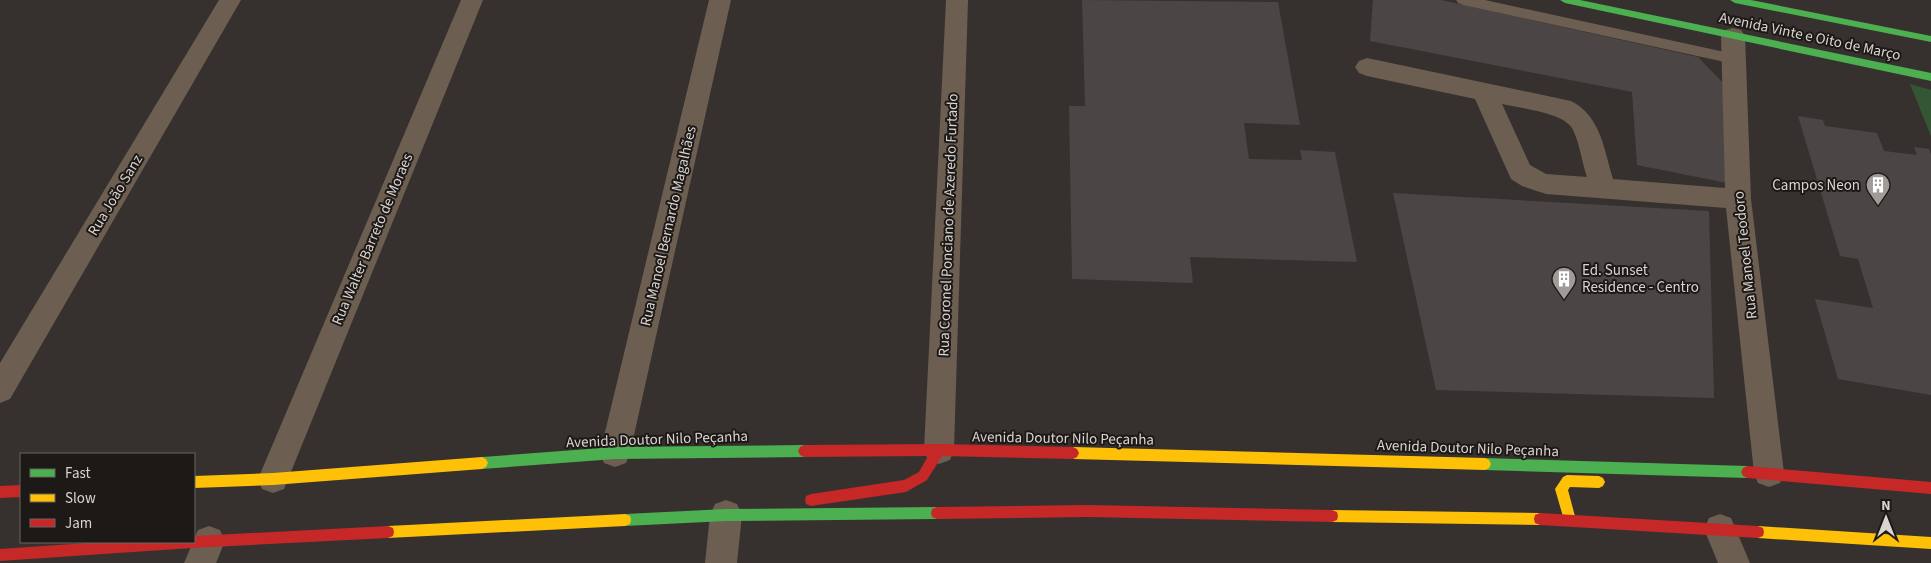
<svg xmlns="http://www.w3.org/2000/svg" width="1931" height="563" viewBox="0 0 1931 563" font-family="'Source Sans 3',sans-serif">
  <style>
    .green { fill: #355634 }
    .building { fill: #4b4645 }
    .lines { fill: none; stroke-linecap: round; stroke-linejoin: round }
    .lane { fill: #6c5e50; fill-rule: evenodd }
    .street { fill: #6c5e50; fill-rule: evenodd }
    .fast { fill: #4caf50; fill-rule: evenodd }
    .slow { fill: #ffc107; fill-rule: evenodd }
    .jam { fill: #c62828; fill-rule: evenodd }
    .labels { text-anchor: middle; stroke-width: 4; stroke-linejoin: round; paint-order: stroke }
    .street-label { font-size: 15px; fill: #dad4d1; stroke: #1d1917 }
    .poi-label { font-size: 15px; fill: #dad4d1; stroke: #1d1917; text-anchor: end }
  </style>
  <rect width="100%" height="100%" fill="#36312f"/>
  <path class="green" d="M1910 84 1931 90V136Z"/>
  <g class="building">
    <path d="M1082 0 1278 2 1300 125 1244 123 1249 159 1302 160 1300 150 1335 152 1357 262 1190 257 1193 283 1072 279 1069 106H1085Z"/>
    <path d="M1373 0H1441L1698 57 1724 84 1727 183 1637 165 1632 92 1370 41Z"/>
    <path d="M1798 116 1823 120 1825 126 1877 133 1884 151 1917 155 1914 147 1929 149 1931 155V395L1838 379 1815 299 1873 308 1858 259 1840 256Z"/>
    <path d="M1393 193 1709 211 1714 398 1436 390Z"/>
  </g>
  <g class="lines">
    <path class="lane" d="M1456 0H1485L1734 54 1739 55 1741 59 1739 63 1734 64 1463 5 1458 3Z"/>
    <g class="street">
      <path d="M219 0H241L10 399 0 403V363Z"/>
      <path d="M461 0H483L284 489 273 493 262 489 258 479Z"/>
      <path d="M709 0H731L630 453 626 463 615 467 604 463 600 453Z"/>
      <path d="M946 0H968L954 450 950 460 939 464 928 460 924 450Z"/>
      <path d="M1733 28 1741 30 1745 36 1751 199 1784 473 1780 483 1769 487 1758 483 1754 473 1726 208 1546 194 1522 186 1511 179 1475 99 1367 76 1359 73 1355 67 1359 61 1367 58 1571 101C1601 116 1604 150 1613 179L1725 188 1721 36 1725 30ZM1502 104C1519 108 1562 112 1572 128 1579 140 1582 163 1587 177L1546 174 1530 165Z"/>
      <path d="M726 500 737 504 742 515 737 563H705L710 515 715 504Z"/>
      <path d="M1720 514 1731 518 1750 563H1718L1704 529 1709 518Z"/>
      <path d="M209 526 220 530 225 541 216 563H184L198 530Z"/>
    </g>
    <g class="fast">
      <path d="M1560 0H1580L1931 73V81L1565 3Z"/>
      <path d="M1730 0H1751L1931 36V42L1735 3Z"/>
      <path d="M804 445 808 447 810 451 808 455 804 457 615 459 482 469 478 467 476 463 478 459 482 457 615 447Z"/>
      <path d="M1485 458 1747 466 1751 468 1753 472 1751 476 1747 478 1485 470 1481 468 1479 464 1481 460Z"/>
      <path d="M937 507 942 509 943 513 942 517 937 519 726 521 625 526 620 524 619 520 620 516 625 514 726 509Z"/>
    </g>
    <g class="slow">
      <path d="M1073 447 1485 458 1489 460 1491 464 1489 468 1485 470 1073 459 1069 457 1067 453 1069 449Z"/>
      <path d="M482 457 486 459 488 463 486 467 482 469 273 485 194 488V476L273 473Z"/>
      <path d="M1567 475 1599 476 1603 478 1605 482 1603 486 1599 488 1570 487 1568 490 1576 520 1575 524 1570 526 1565 524 1564 520 1555 489 1563 477Z"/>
      <path d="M1332 510 1540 513 1545 515 1546 519 1545 523 1540 525 1332 522 1327 520 1326 516 1327 512Z"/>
      <path d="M625 514 630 516 631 520 630 524 625 526 388 538 383 536 382 532 383 528 388 526Z"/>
      <path d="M1758 526 1931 537V549L1758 538 1753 536 1752 532 1753 528Z"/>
    </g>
    <g class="jam">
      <path d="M939 444 1073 447 1077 449 1079 453 1077 457 1073 459 942 456 927 480 906 492 811 506 806 504 805 500 806 496 811 494 904 480 919 472 928 456 804 457 800 455 798 451 800 447 804 445Z"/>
      <path d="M1747 466 1931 482V494L1747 478 1743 476 1741 472 1743 468Z"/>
      <path d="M21 485V497L0 498V486Z"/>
      <path d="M1087 505 1332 510 1337 512 1338 516 1337 520 1332 522 1087 517 937 519 932 517 931 513 932 509 937 507Z"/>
      <path d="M1540 513 1758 526 1763 528 1764 532 1763 536 1758 538 1540 525 1535 523 1534 519 1535 515Z"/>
      <path d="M388 526 393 528 394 532 393 536 388 538 192 548 0 561V549L101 542H194V536Z"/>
    </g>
  </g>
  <defs>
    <symbol id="building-pin" viewBox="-11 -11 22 30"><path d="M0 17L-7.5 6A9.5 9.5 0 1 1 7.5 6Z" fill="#a19b98" stroke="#1d1917"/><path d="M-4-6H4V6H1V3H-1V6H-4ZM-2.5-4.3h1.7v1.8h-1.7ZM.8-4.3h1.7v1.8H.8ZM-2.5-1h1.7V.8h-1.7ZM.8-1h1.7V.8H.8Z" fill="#fff"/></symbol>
  </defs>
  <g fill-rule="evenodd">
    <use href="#building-pin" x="1864" y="171" width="28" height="38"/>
    <use href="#building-pin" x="1550" y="265" width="28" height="38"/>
  </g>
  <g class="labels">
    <g class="street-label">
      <text transform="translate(1810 36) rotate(12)" y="5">Avenida Vinte e Oito de Março</text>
      <text transform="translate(115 195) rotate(-59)" y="5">Rua João Sanz</text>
      <text transform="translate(948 225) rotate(-88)" y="5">Rua Coronel Ponciano de Azeredo Furtado</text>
      <text transform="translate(668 226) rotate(-77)" y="5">Rua Manoel Bernardo Magalhães</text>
      <text transform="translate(372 239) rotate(-67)" y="5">Rua Walter Barreto de Moraes</text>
      <text transform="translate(1745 255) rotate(-96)" y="5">Rua Manoel Teodoro</text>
      <text transform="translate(1063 438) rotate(1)" y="5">Avenida Doutor Nilo Peçanha</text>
      <text transform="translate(657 439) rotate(-2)" y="5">Avenida Doutor Nilo Peçanha</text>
      <text transform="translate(1468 448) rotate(2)" y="5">Avenida Doutor Nilo Peçanha</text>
    </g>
    <g class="poi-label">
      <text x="1860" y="190">Campos Neon</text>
      <text x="1582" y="275" text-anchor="start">Ed. Sunset<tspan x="1582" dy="17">Residence - Centro</tspan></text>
    </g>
  </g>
  <rect x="20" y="453" width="175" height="90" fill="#1d1917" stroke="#696461"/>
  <rect x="30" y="469" width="25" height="8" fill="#4caf50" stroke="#696461"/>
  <text x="65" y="478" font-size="15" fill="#dad4d1">Fast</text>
  <rect x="30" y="494" width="25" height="8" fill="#ffc107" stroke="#696461"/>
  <text x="65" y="503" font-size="15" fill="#dad4d1">Slow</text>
  <rect x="30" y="519" width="25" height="8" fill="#c62828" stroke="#696461"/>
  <text x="65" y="528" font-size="15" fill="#dad4d1">Jam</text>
  <g transform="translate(1886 518)" stroke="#1d1917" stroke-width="4" paint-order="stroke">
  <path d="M0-4L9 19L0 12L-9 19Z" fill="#dad4d1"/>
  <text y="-8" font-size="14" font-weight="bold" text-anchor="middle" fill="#dad4d1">N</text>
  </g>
</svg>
